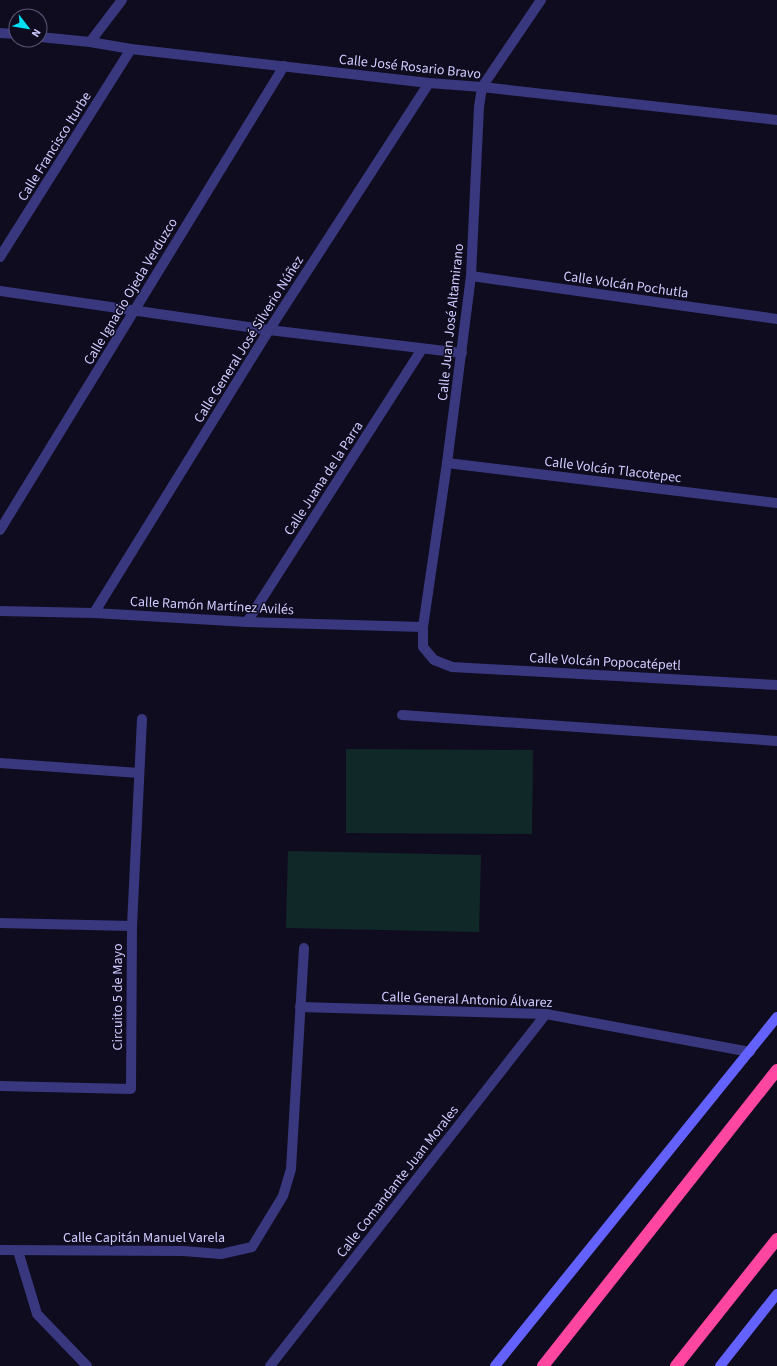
<svg xmlns="http://www.w3.org/2000/svg" width="777" height="1366" viewBox="0 0 777 1366" font-family="'Source Sans 3',sans-serif">
  <style>
    .green { fill: #102928 }
    .lines { fill: none; stroke-linecap: round; stroke-linejoin: round }
    .lane { stroke: #39377e; stroke-width: 10 }
    .street { stroke: #39377e; stroke-width: 10 }
    .secondary { stroke: #6462ff; stroke-width: 10 }
    .highway { stroke: #ff46a1; stroke-width: 12 }
    .labels { text-anchor: middle; stroke-width: 3; stroke-linejoin: round; paint-order: stroke }
    .street-label { font-size: 14px; fill: #d0cbff; stroke: #0f0c1f }
  </style>
  <rect width="100%" height="100%" fill="#0f0c1f"/>
  <g class="green">
    <path d="M346 749 533 750 532 834 346 833Z"/>
    <path d="M288 851 481 855 479 932 286 928Z"/>
  </g>
  <g class="lines">
    <path class="lane" d="M402 715 777 741"/>
    <g class="street">
      <path d="M541 0 482 87 479 107 471 276 447 463 423 627V647L434 660 452 667 777 685"/>
      <path d="M0 33 16 34"/>
      <path d="M40 37 90 42 131 49 429 83 482 87 777 120"/>
      <path d="M90 42 122 0"/>
      <path d="M0 257 131 49"/>
      <path d="M471 276 777 319"/>
      <path d="M0 291 269 330 462 353"/>
      <path d="M447 463 777 503"/>
      <path d="M0 530 284 66"/>
      <path d="M0 611 94 613 247 622 423 627"/>
      <path d="M94 613 269 330 429 83"/>
      <path d="M247 622 422 349"/>
      <path d="M0 763 139 773"/>
      <path d="M0 923 132 926"/>
      <path d="M300 1007 546 1014 750 1052"/>
      <path d="M0 1086 131 1089 132 926 142 719"/>
      <path d="M0 1250 183 1251 221 1254 252 1247 283 1196 291 1169 304 948"/>
      <path d="M18 1251 37 1314 87 1366"/>
      <path d="M270 1366 546 1014"/>
    </g>
    <g class="secondary">
      <path d="M495 1366 777 1017"/>
      <path d="M720 1366 777 1294"/>
    </g>
    <g class="highway">
      <path d="M543 1366 777 1070"/>
      <path d="M676 1366 777 1239"/>
    </g>
  </g>
  <g class="labels">
    <g class="street-label">
      <text transform="translate(410 66) rotate(6)" y="5">Calle José Rosario Bravo</text>
      <text transform="translate(54 146) rotate(-58)" y="5">Calle Francisco Iturbe</text>
      <text transform="translate(626 284) rotate(8)" y="5">Calle Volcán Pochutla</text>
      <text transform="translate(130 291) rotate(-59)" y="5">Calle Ignacio Ojeda Verduzco</text>
      <text transform="translate(450 322) rotate(-84)" y="5">Calle Juan José Altamirano</text>
      <text transform="translate(248 339) rotate(-58)" y="5">Calle General José Silverio Núñez</text>
      <text transform="translate(613 469) rotate(7)" y="5">Calle Volcán Tlacotepec</text>
      <text transform="translate(323 478) rotate(-57)" y="5">Calle Juana de la Parra</text>
      <text transform="translate(212 605) rotate(3)" y="5">Calle Ramón Martínez Avilés</text>
      <text transform="translate(605 661) rotate(3)" y="5">Calle Volcán Popocatépetl</text>
      <text transform="translate(117 997) rotate(-90)" y="5">Circuito 5 de Mayo</text>
      <text transform="translate(467 999) rotate(2)" y="5">Calle General Antonio Álvarez</text>
      <text transform="translate(397 1181) rotate(-52)" y="5">Calle Comandante Juan Morales</text>
      <text x="144" y="1242">Calle Capitán Manuel Varela</text>
    </g>
  </g>
  <g transform="translate(28 28) rotate(121)"><circle r="19" fill="#0f0c1f" stroke="#5c5879"/>
  <path d="M0-3L7 15L0 10L-7 15Z" fill="#01e0f5"/>
  <text y="-6" font-size="11" font-weight="bold" text-anchor="middle" fill="#d0cbff">N</text>
  </g>
</svg>
